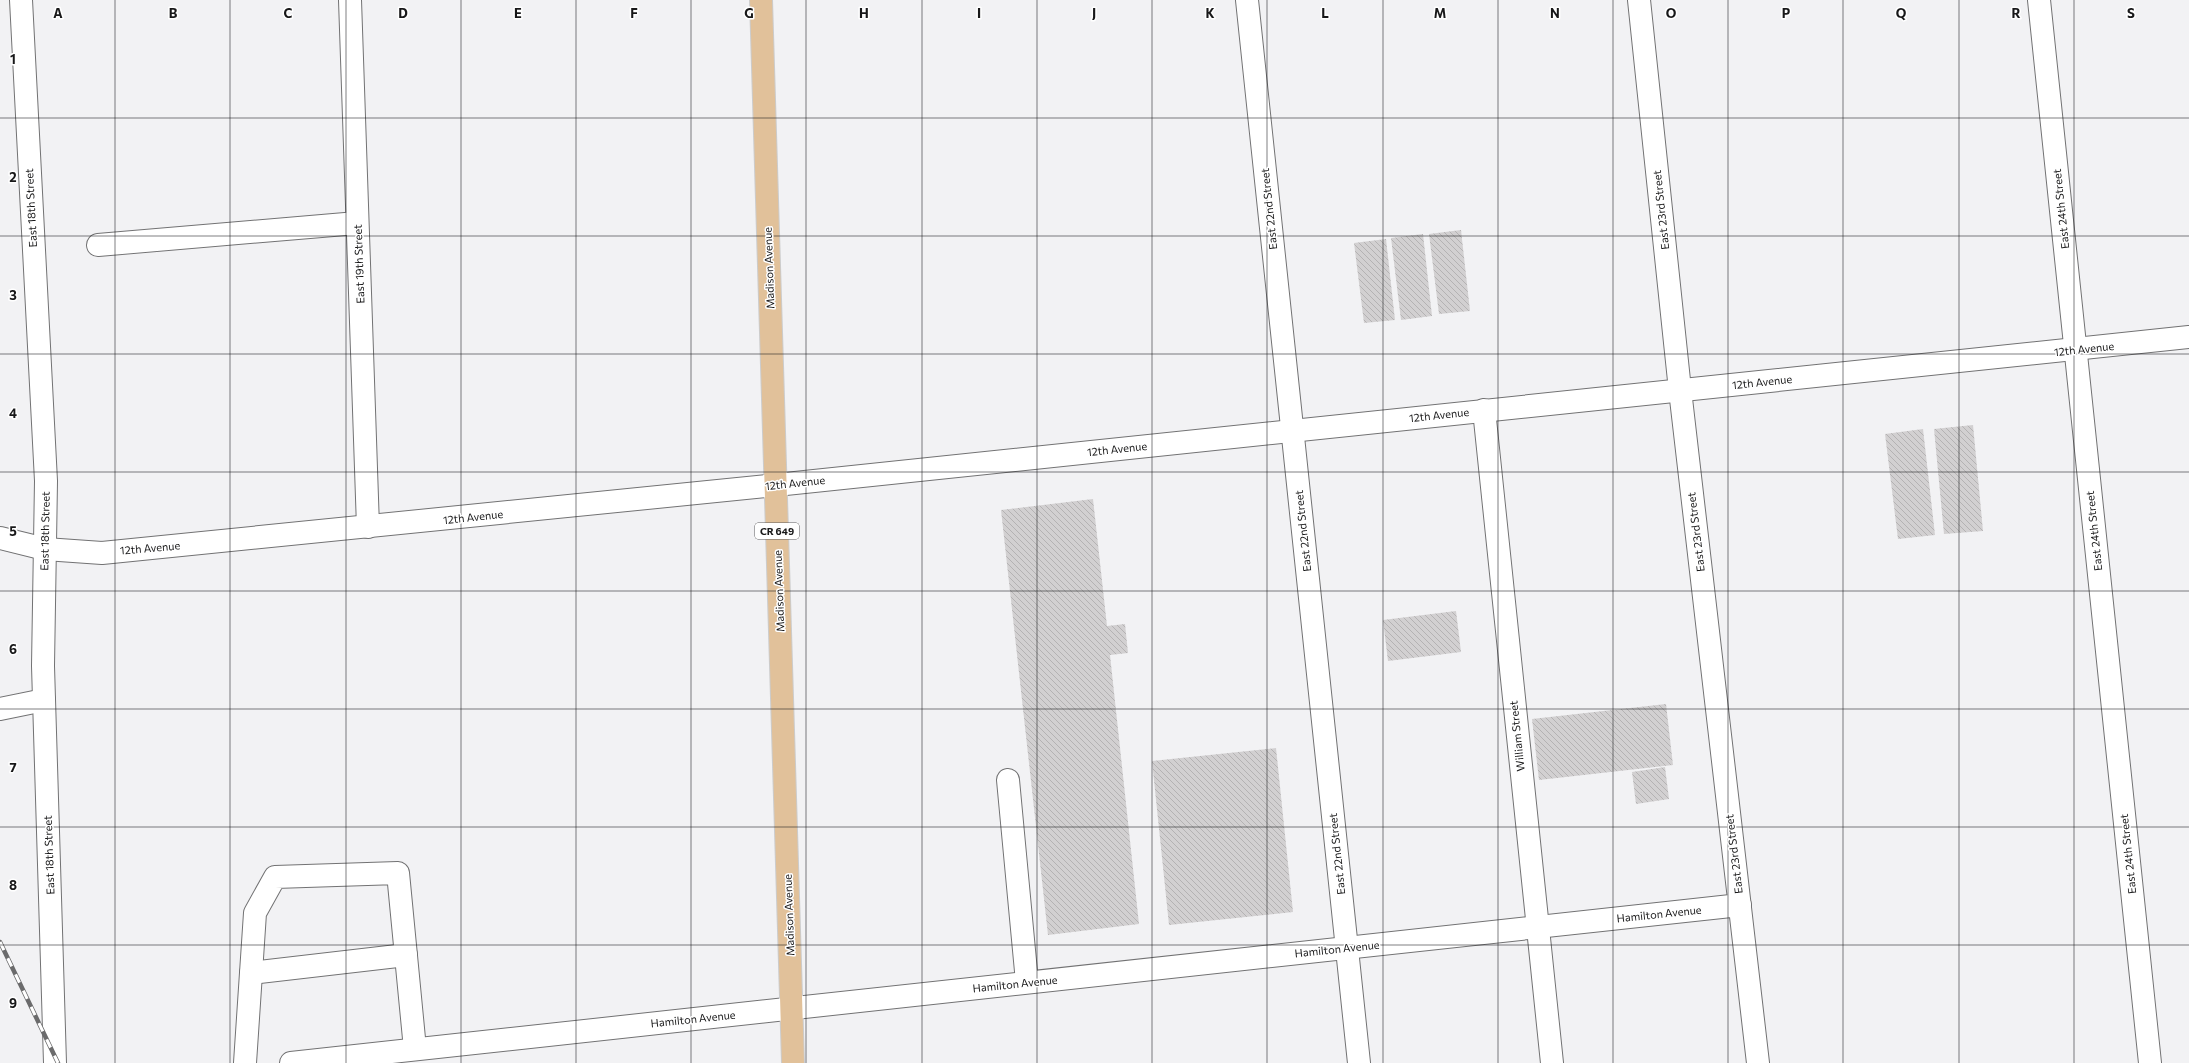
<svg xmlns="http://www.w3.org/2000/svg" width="2189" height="1063" viewBox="0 0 2189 1063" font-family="Commissioner,sans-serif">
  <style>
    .building { fill: url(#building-back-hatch) }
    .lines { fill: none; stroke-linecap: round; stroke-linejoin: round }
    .minor-casing { stroke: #727273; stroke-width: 24 }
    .major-casing { stroke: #ccc; stroke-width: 24 }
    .minor { stroke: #fff; stroke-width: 22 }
    .major { stroke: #e1c19a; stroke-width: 22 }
    .rail-casing { stroke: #6b6b6c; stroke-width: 4.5 }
    .rail { stroke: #fff; stroke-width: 3; stroke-dasharray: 9; stroke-linecap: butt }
    .grid { fill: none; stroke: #181819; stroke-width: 1; stroke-opacity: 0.55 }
    .labels { text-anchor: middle; stroke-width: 3; stroke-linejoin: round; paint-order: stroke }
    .shield { fill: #fff; stroke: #5d5d5e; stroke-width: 1 }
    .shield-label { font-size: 10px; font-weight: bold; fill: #181819 }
    .street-label { font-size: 11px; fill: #181819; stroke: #fff }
    .grid-label { font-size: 13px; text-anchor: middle; font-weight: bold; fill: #181819; stroke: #fff; stroke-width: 3; stroke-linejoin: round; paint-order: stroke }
  </style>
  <defs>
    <pattern id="building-back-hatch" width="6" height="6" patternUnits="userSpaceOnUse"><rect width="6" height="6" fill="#d2d0d1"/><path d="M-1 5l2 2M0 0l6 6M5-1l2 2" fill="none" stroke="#b4b2b3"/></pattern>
  </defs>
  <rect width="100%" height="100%" fill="#f2f2f4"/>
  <g class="building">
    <path d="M1461 230 1470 311 1439 314 1429 234Z"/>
    <path d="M1423 234 1432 316 1401 320 1391 238Z"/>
    <path d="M1386 239 1395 320 1364 323 1354 243Z"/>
    <path d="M1973 425 1983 531 1944 534 1934 429Z"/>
    <path d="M1923 429 1935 535 1898 539 1885 434Z"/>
    <path d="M1093 499 1107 626 1125 624 1128 653 1110 655 1139 924 1048 935 1001 510Z"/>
    <path d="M1456 611 1461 652 1388 661 1383 620Z"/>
    <path d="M1666 704 1673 765 1539 780 1532 719Z"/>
    <path d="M1276 748 1293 912 1169 925 1152 761Z"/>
    <path d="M1665 767 1669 799 1636 804 1632 772Z"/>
  </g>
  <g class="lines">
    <defs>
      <g id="minor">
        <path d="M21 0 46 481 43 666 55 1063"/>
        <path d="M350 0 368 527"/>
        <path d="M1247 0 1359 1063"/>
        <path d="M1639 0 1680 390 1758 1063"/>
        <path d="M2039 0 2150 1063"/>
        <path d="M98 245 357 223"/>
        <path d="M1484 410 1552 1063"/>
        <path d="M0 538 45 549 102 553 776 485 2189 337"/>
        <path d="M0 709 44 700"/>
        <path d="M1008 780 1027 982"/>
        <path d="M251 973 406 955"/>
        <path d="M245 1063 255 913 275 877 398 873 415 1049"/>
        <path d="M291 1063 1740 905"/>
      </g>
      <path id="major" d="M761 0 793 1063"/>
    </defs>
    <use href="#minor" class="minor-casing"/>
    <use href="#major" class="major-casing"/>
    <use href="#minor" class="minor"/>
    <use href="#major" class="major"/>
    <defs>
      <path id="rail" d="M0 942 58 1063"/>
    </defs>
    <use href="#rail" class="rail-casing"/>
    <use href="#rail" class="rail"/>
  </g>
  <path class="grid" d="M115 0V1063M230 0V1063M346 0V1063M461 0V1063M576 0V1063M691 0V1063M806 0V1063M922 0V1063M1037 0V1063M1152 0V1063M1267 0V1063M1383 0V1063M1498 0V1063M1613 0V1063M1728 0V1063M1843 0V1063M1959 0V1063M2074 0V1063M0 118H2189M0 236H2189M0 354H2189M0 472H2189M0 591H2189M0 709H2189M0 827H2189M0 945H2189"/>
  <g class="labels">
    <rect class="shield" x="755" y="523" width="44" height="16" rx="3"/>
    <g class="shield-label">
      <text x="777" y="535">CR 649</text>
    </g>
    <g class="street-label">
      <text transform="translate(31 208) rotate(-93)" y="4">East 18th Street</text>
      <text transform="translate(1269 209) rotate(-96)" y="4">East 22nd Street</text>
      <text transform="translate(2061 209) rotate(-96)" y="4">East 24th Street</text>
      <text transform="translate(1661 210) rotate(-96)" y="4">East 23rd Street</text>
      <text transform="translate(359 264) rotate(-92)" y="4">East 19th Street</text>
      <text transform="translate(769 268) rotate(-92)" y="4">Madison Avenue</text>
      <text transform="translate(2084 349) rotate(-6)" y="4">12th Avenue</text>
      <text transform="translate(1762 382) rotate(-6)" y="4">12th Avenue</text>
      <text transform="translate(1439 415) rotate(-6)" y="4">12th Avenue</text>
      <text transform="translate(1117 449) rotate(-6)" y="4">12th Avenue</text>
      <text transform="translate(795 483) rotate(-6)" y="4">12th Avenue</text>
      <text transform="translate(473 517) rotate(-6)" y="4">12th Avenue</text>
      <text transform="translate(45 531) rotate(-89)" y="4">East 18th Street</text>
      <text transform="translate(1303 531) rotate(-96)" y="4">East 22nd Street</text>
      <text transform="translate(2094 531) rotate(-96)" y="4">East 24th Street</text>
      <text transform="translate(1696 532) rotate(-97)" y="4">East 23rd Street</text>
      <text transform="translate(150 548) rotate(-5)" y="4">12th Avenue</text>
      <text transform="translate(779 591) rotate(-92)" y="4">Madison Avenue</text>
      <text transform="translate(1517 736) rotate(-96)" y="4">William Street</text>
      <text transform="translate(1337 854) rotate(-96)" y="4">East 22nd Street</text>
      <text transform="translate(1734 854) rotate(-97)" y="4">East 23rd Street</text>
      <text transform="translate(2128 854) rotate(-96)" y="4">East 24th Street</text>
      <text transform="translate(49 855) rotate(-92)" y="4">East 18th Street</text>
      <text transform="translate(1659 914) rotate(-6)" y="4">Hamilton Avenue</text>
      <text transform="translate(789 915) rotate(-92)" y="4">Madison Avenue</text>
      <text transform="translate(1337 949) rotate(-6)" y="4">Hamilton Avenue</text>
      <text transform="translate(1015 984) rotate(-6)" y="4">Hamilton Avenue</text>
      <text transform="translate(693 1019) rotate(-6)" y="4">Hamilton Avenue</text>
    </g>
  </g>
  <g class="grid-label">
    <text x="58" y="18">A</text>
    <text x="173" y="18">B</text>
    <text x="288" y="18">C</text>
    <text x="403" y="18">D</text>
    <text x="518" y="18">E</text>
    <text x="634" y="18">F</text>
    <text x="749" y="18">G</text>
    <text x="864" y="18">H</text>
    <text x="979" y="18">I</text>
    <text x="1094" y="18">J</text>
    <text x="1210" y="18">K</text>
    <text x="1325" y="18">L</text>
    <text x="1440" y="18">M</text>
    <text x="1555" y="18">N</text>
    <text x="1671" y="18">O</text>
    <text x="1786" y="18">P</text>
    <text x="1901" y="18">Q</text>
    <text x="2016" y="18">R</text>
    <text x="2131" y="18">S</text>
    <text x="13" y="64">1</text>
    <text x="13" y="182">2</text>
    <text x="13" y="300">3</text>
    <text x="13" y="418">4</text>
    <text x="13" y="536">5</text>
    <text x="13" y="654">6</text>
    <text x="13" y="772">7</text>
    <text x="13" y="890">8</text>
    <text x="13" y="1008">9</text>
  </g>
</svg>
